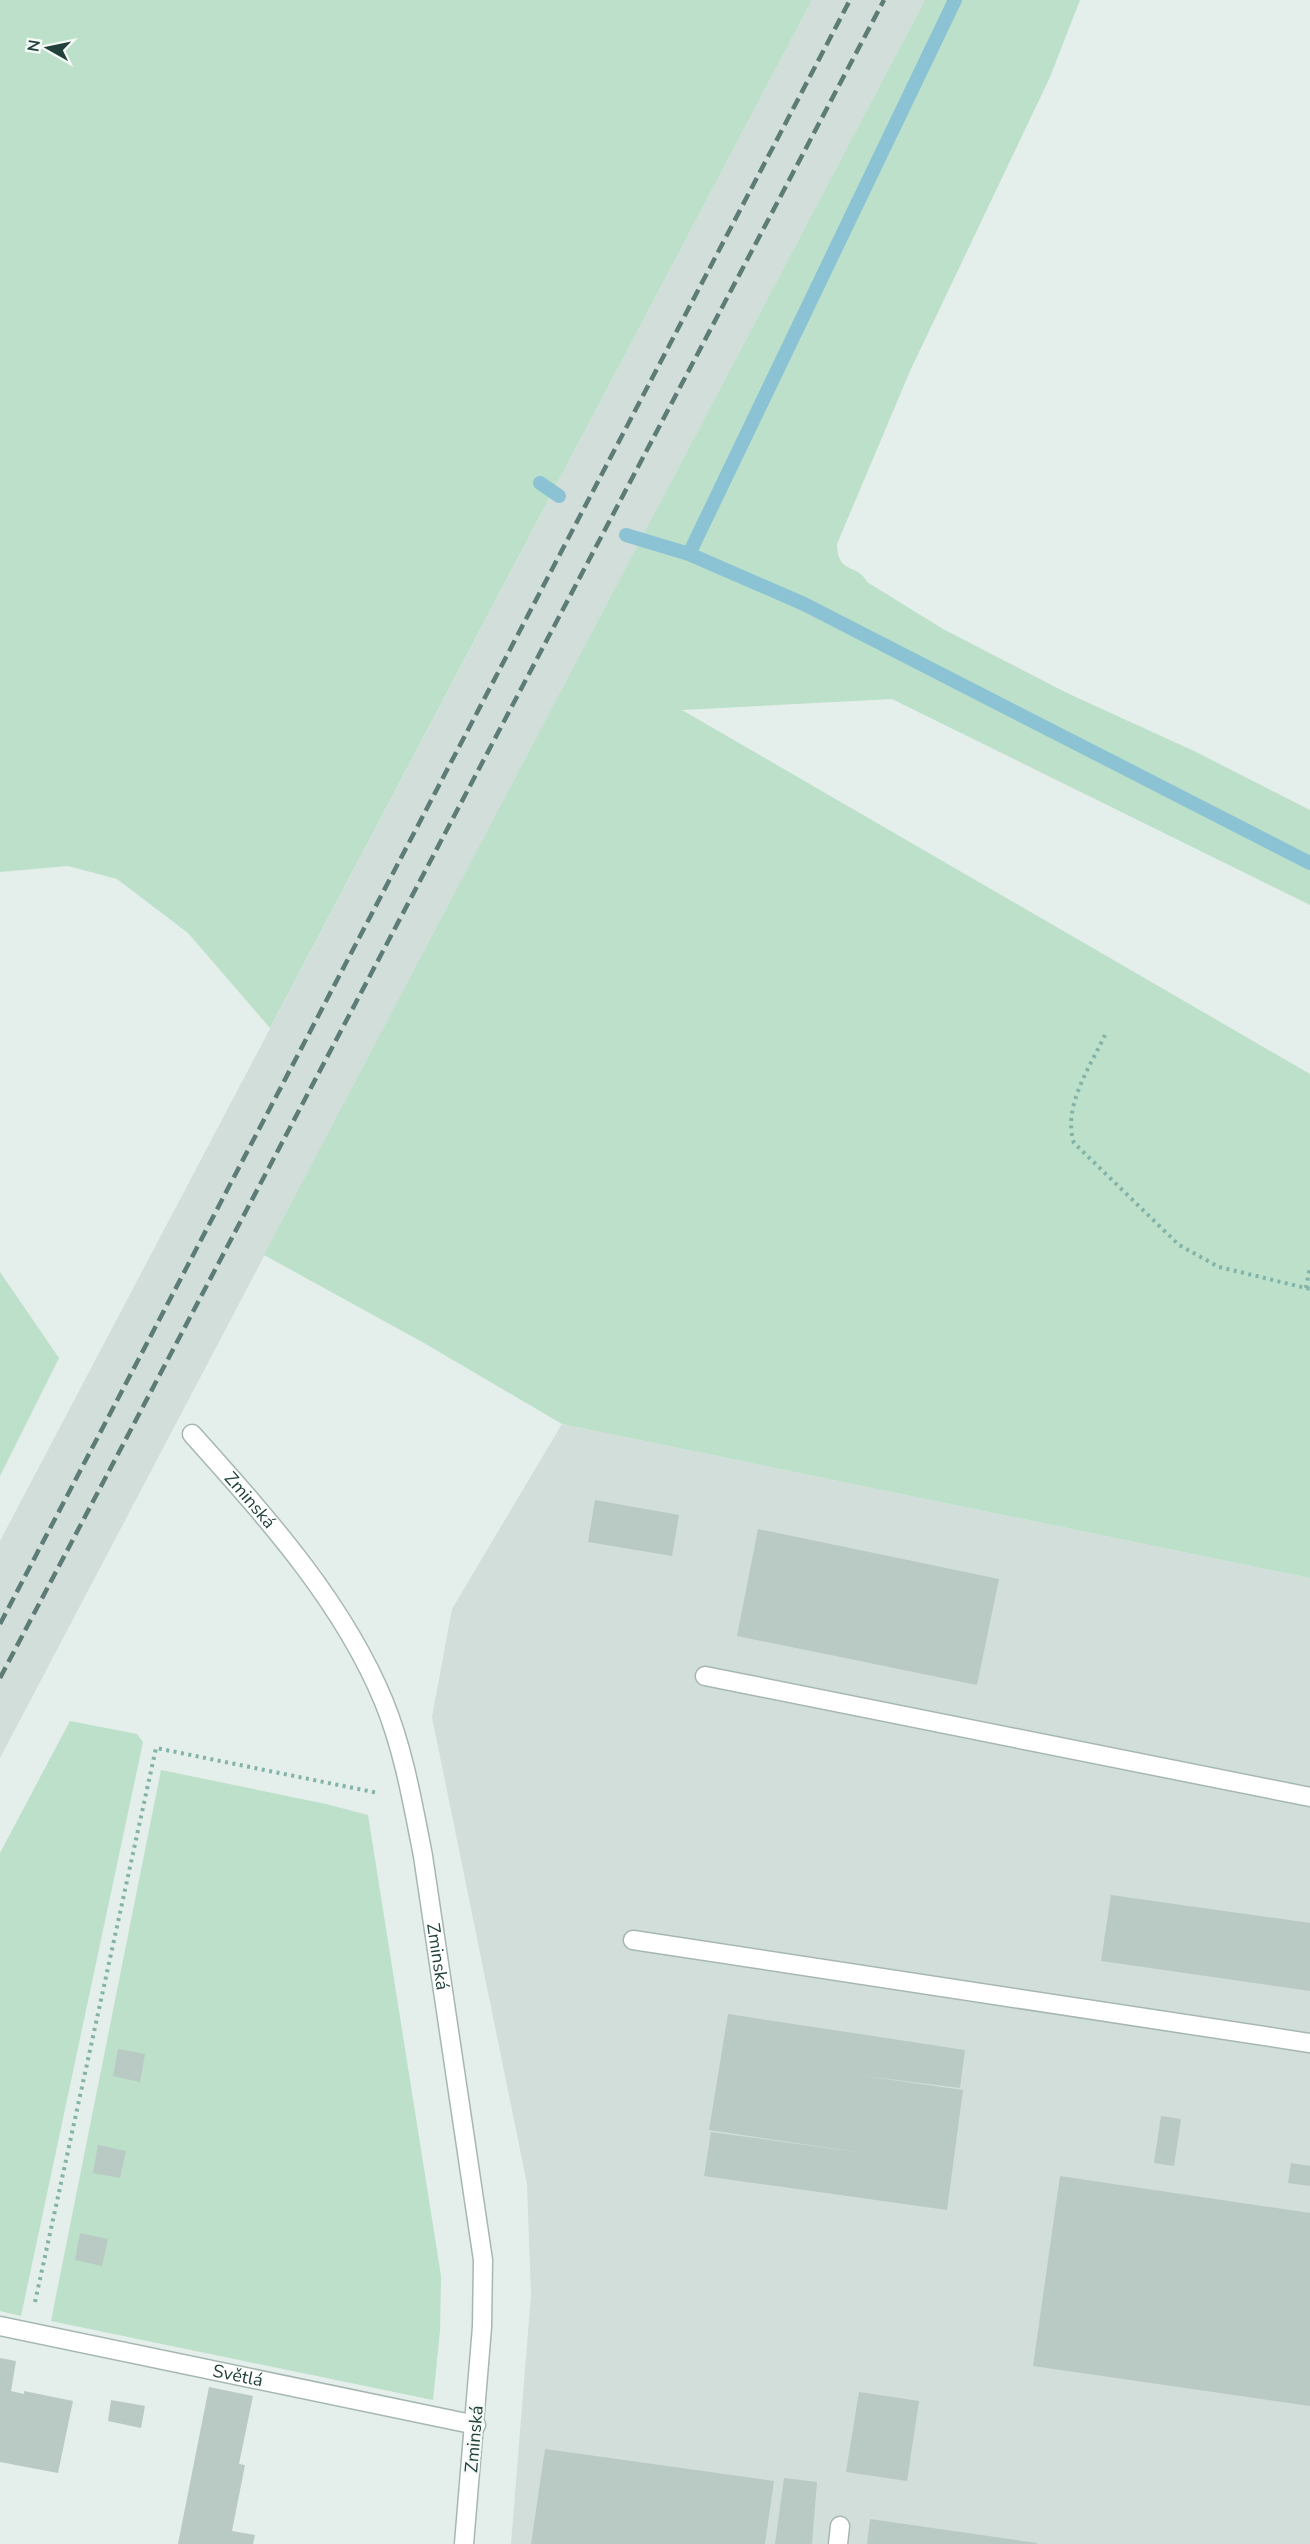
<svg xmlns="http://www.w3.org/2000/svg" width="1310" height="2544" viewBox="0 0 1310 2544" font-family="'Nunito Sans',sans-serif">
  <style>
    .built { fill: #d2deda }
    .green { fill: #bce0c9 }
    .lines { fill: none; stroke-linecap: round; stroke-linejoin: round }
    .stream { stroke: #8bc3d5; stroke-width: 14 }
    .building { fill: #b9c9c4 }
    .lane-casing { stroke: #a6b7b2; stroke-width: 21 }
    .street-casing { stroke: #a6b7b2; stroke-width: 21 }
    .path { stroke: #83b3a8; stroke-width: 4; stroke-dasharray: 3 4.5; stroke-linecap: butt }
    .lane { stroke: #fff; stroke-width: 18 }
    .street { stroke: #fff; stroke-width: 18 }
    .rail { stroke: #5d7c76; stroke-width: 4.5; stroke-dasharray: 12 6; stroke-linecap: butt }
    .labels { text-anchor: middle; stroke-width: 4.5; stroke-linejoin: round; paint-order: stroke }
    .street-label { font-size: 18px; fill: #22413b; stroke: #f5faf8 }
  </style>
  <rect width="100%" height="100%" fill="#e4eeea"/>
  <g class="built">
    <path d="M812 0H925L0 1758V1541Z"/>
    <path d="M562 1424 1310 1578V2544H511L531 2295 527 2184 432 1717 452 1609Z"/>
  </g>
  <g class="green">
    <path d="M0 0H812L270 1028 188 933 117 879 68 866 0 872Z"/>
    <path d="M925 0H1080L1050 77 910 371 837 544C837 575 858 563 867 582L943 629 1067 693 1194 751 1310 810V905L892 699 682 710 1310 1074V1578L562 1424 424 1343 264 1255Z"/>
    <path d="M0 1272 59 1358 0 1476Z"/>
    <path d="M70 1721 137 1734 143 1742 21 2316 0 2311V1853Z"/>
    <path d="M161 1770 326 1804 368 1815 441 2276 440 2330 433 2400 51 2321Z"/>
  </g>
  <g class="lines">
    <g class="stream">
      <path d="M540 483 559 496"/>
      <path d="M626 535 689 554 804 604 1310 863"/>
      <path d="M689 554 955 0"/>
    </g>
  </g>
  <g class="building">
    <path d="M595 1500 679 1515 672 1556 588 1542Z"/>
    <path d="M758 1529 999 1579 977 1685 737 1636Z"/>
    <path d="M1111 1895 1310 1923V1991L1101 1961Z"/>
    <path d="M728 2014 965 2050 960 2088 857 2075 963 2090 947 2210 704 2176 711 2132 870 2154 709 2130Z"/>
    <path d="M118 2049 145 2054 140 2082 113 2076Z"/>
    <path d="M1161 2116 1181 2119 1174 2166 1154 2163Z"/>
    <path d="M98 2145 126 2151 120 2178 93 2173Z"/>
    <path d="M1291 2163 1310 2166V2186L1288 2183Z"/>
    <path d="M1060 2176 1310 2213V2406L1033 2366Z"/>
    <path d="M80 2233 108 2239 102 2266 75 2260Z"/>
    <path d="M0 2358 16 2361 11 2391 24 2394V2391L73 2401 58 2473 0 2462Z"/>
    <path d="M209 2387 253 2396 239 2464 245 2465 232 2531 255 2535 253 2544H178Z"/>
    <path d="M859 2392 919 2401 907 2481 846 2472Z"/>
    <path d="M111 2400 145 2406 141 2428 108 2421Z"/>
    <path d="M545 2449 774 2481 765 2544H531Z"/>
    <path d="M784 2478 817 2482 812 2544H775Z"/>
    <path d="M870 2519 1037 2543V2544H867Z"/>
  </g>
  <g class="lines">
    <defs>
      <g id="lane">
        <path d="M705 1676 1310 1797"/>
        <path d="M633 1940 1310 2043"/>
        <path d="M838 2544 840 2526"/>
      </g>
      <g id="street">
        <path id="s1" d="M192 1434C265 1516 342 1600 384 1702 404 1751 413 1805 423 1856L483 2260 482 2327 464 2544"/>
        <path id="s2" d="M0 2326 476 2425"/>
      </g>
    </defs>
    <use href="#lane" class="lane-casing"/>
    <use href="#street" class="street-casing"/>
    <g class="path">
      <path d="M1105 1035C1090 1067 1062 1107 1074 1143L1179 1245 1219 1267 1310 1289"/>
      <path d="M1306 1288 1310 1267"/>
      <path d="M35 2302 156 1748 378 1793"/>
    </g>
    <use href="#lane" class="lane"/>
    <use href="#street" class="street"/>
    <g class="rail">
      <path d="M0 1624 850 0"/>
      <path d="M0 1678 884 0"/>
    </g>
  </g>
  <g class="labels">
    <g class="street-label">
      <text dy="6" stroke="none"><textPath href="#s1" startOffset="88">Zminská</textPath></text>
      <text dy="6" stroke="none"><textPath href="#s1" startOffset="592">Zminská</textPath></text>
      <text dy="6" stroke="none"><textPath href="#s2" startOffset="243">Světlá</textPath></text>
      <text transform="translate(474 2439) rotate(-85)" y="6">Zminská</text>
    </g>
  </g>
  <g transform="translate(48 48) rotate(279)" stroke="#f5faf8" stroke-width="4.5" paint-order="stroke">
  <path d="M0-4.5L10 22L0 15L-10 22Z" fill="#22413b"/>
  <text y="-9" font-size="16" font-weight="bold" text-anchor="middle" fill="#22413b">N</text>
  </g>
</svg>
